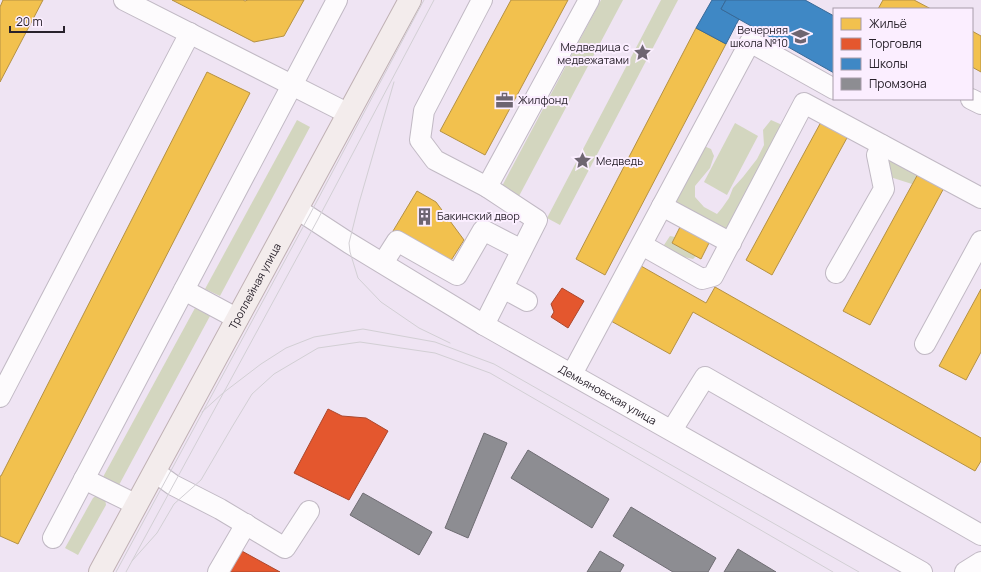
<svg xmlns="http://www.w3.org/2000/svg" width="981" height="572" viewBox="0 0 981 572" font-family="Manrope,sans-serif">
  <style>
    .green { fill: #d3d6bf }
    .homes { fill: #f2c14e; stroke: #b59144 }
    .shops { fill: #e4572e; stroke: #ac472d }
    .schools { fill: #3f88c5; stroke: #386997 }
    .industry { fill: #8d8d92; stroke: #6f6d73 }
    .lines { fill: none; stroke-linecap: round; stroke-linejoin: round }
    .minor-casing { stroke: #c1b9c4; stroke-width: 22 }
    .major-casing { stroke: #bfb0b3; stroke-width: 24 }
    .minor { stroke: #fdfbfd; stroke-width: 20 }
    .major { stroke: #f3ecec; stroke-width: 22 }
    .tram { stroke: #d2cfd4; stroke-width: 1 }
    .labels { text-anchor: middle; stroke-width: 4; stroke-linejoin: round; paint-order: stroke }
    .poi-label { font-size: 11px; fill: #28212b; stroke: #fbeeff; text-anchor: start }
    .street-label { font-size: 11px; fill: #28212b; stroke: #fbeeff }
  </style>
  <rect width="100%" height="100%" fill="#efe4f3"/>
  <g class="green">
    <path d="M601 0H623L518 198 501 188Z"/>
    <path d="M661 0H678L560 225 547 218Z"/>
    <path d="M297 120 310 127 220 296 205 289Z"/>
    <path d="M771 120 780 124 782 132 729 232 674 201 704 146 711 149 714 156 710 168 695 186V197L704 207 717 214 722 208 729 198 733 188 743 177 757 159 764 145 763 130Z"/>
    <path d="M735 123 758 136 727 195 704 182Z"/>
    <path d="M893 159 919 172 912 184 887 176V162Z"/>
    <path d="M670 236 675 237 672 243 696 256 693 259C682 257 672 253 662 248Z"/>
    <path d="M195 308 210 316 119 485 103 477Z"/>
    <path d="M98 494 105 498 106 505 78 555 65 548 93 498Z"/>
  </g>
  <g class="homes">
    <path d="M3 0H43L0 82V7Z"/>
    <path d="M172 0H243L245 1 248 0H304L284 36 254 42Z"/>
    <path d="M511 0H568L485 155 440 131Z"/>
    <path d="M883 0H914L931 9H878Z"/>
    <path d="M696 28 726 44 605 275 576 259Z"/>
    <path d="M972 31 981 36V72L972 67Z"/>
    <path d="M207 72 250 93 18 544 0 536V476H1Z"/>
    <path d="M821 122 848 136 772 275 746 260Z"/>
    <path d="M919 172 945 186 870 325 843 311Z"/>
    <path d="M417 191 436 202 464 240 450 262 393 231Z"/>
    <path d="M681 225 710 241 701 259 672 243Z"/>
    <path d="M641 266 706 303 715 287 981 438V461L975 471 693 312 670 354 611 321Z"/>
    <path d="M981 289V352L966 380 939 366Z"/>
  </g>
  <g class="shops">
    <path d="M562 288 584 301 568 328 551 317 554 312 551 304Z"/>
    <path d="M328 409 342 416 366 418 388 431 349 500 294 473Z"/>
    <path d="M240 550 280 572H228Z"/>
  </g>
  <g class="schools">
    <path d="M712 0H726L721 9 739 19 726 44 696 28Z"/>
    <path d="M726 0H805L834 16V73L721 9Z"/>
  </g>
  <g class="industry">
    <path d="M484 433 507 443 468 538 445 528Z"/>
    <path d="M528 450 609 499 592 528 511 478Z"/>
    <path d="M363 493 432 532 419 555 350 515Z"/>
    <path d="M631 507 716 558 708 572H673L613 536Z"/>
    <path d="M738 549 776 572H724Z"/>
    <path d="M600 551 624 565 620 572H587Z"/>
  </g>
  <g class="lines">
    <defs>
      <g id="minor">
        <path d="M124 0 349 114"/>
        <path d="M482 0 424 111 420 140 435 160 487 187 537 220 484 325"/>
        <path d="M971 99 981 104"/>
        <path d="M487 187 589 0"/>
        <path d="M662 206 731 243"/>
        <path id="s1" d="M297 209 349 243 484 325 922 572"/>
        <path d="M642 245 702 279 713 276 804 103 981 198"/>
        <path d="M383 263 397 241 457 275 483 230 516 247 521 251"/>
        <path d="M836 273 884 189 877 155 882 145"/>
        <path d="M503 288 527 301"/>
        <path d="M184 290 238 319"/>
        <path d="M925 344 981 241"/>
        <path d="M572 374 750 42 834 89"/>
        <path d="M0 397 190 33"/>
        <path d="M672 430 705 377 981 535"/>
        <path d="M155 472 173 485 220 509 285 548 309 511"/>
        <path d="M84 479 137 505"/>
        <path d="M53 538 337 0"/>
        <path d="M218 572 246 524"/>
        <path d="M965 572 981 562"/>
      </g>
      <g id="major">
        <path id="s2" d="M100 572 410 0"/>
      </g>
    </defs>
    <use href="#minor" class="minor-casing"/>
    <use href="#major" class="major-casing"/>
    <use href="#minor" class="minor"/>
    <use href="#major" class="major"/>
    <g class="tram">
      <path d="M394 82 359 203 349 243 350 252 358 278 381 302 419 328 450 343"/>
      <path d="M202 412 223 393 261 364 286 348 314 337 363 329 435 342 494 364 859 572"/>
      <path d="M132 561 157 533 174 504 201 480 232 427 252 394 274 374 318 348 360 342 435 353 490 373 833 572"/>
      <path d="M116 572 309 216 424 0"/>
      <path d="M126 572 317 221 434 0"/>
    </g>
  </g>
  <defs>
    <symbol id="school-bare" viewBox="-9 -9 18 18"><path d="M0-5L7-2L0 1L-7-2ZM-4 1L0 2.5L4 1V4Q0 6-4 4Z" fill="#6e6571" stroke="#fbeeff" stroke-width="2.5" paint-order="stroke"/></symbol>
    <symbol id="sight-bare" viewBox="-9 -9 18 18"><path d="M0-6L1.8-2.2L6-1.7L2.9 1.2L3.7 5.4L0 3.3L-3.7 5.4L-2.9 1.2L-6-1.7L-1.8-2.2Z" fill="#6e6571" stroke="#fbeeff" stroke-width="2.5" paint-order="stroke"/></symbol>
    <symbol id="office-bare" viewBox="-9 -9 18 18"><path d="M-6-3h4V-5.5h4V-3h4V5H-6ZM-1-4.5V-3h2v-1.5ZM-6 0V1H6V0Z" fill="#6e6571" stroke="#fbeeff" stroke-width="2.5" paint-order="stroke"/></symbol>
    <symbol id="building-bare" viewBox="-9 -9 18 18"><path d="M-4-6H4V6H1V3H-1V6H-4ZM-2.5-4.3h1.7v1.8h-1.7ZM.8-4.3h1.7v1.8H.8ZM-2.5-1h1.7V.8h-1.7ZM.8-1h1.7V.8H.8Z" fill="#6e6571" stroke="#fbeeff" stroke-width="2.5" paint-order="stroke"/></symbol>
  </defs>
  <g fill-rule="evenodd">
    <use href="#school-bare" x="788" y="24" width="25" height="25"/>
    <use href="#sight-bare" x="630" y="40" width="25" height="25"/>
    <use href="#office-bare" x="492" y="88" width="25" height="25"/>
    <use href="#sight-bare" x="570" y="148" width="25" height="25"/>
    <use href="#building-bare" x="412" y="204" width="25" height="25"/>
  </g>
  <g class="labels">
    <g class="poi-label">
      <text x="788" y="34" text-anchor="end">Вечерняя<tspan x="788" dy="13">школа №10</tspan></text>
      <text x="629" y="51" text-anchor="end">Медведица с<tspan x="629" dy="13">медвежатами</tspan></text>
      <text x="518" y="104">Жилфонд</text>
      <text x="596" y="165">Медведь</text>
      <text x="437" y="220">Бакинский двор</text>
    </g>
    <g class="street-label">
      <text dy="4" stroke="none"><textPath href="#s2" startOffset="325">Троллейная улица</textPath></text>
      <text dy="4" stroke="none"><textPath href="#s1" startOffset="362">Демьяновская улица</textPath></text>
    </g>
  </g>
  <rect x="833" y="8" width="140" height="92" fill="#fbeeff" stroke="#a79caa"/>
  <rect x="841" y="18" width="20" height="12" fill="#f2c14e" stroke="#a79caa"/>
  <text x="869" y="28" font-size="12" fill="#28212b">Жильё</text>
  <rect x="841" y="38" width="20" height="12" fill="#e4572e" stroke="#a79caa"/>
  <text x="869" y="48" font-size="12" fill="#28212b">Торговля</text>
  <rect x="841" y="58" width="20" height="12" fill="#3f88c5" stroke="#a79caa"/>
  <text x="869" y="68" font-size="12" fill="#28212b">Школы</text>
  <rect x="841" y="78" width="20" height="12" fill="#8d8d92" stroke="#a79caa"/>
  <text x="869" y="88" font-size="12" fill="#28212b">Промзона</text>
  <path d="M10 26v6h54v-6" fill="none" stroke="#28212b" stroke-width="2"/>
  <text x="16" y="26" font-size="12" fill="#28212b" stroke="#fbeeff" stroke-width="3" paint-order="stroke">20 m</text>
</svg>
